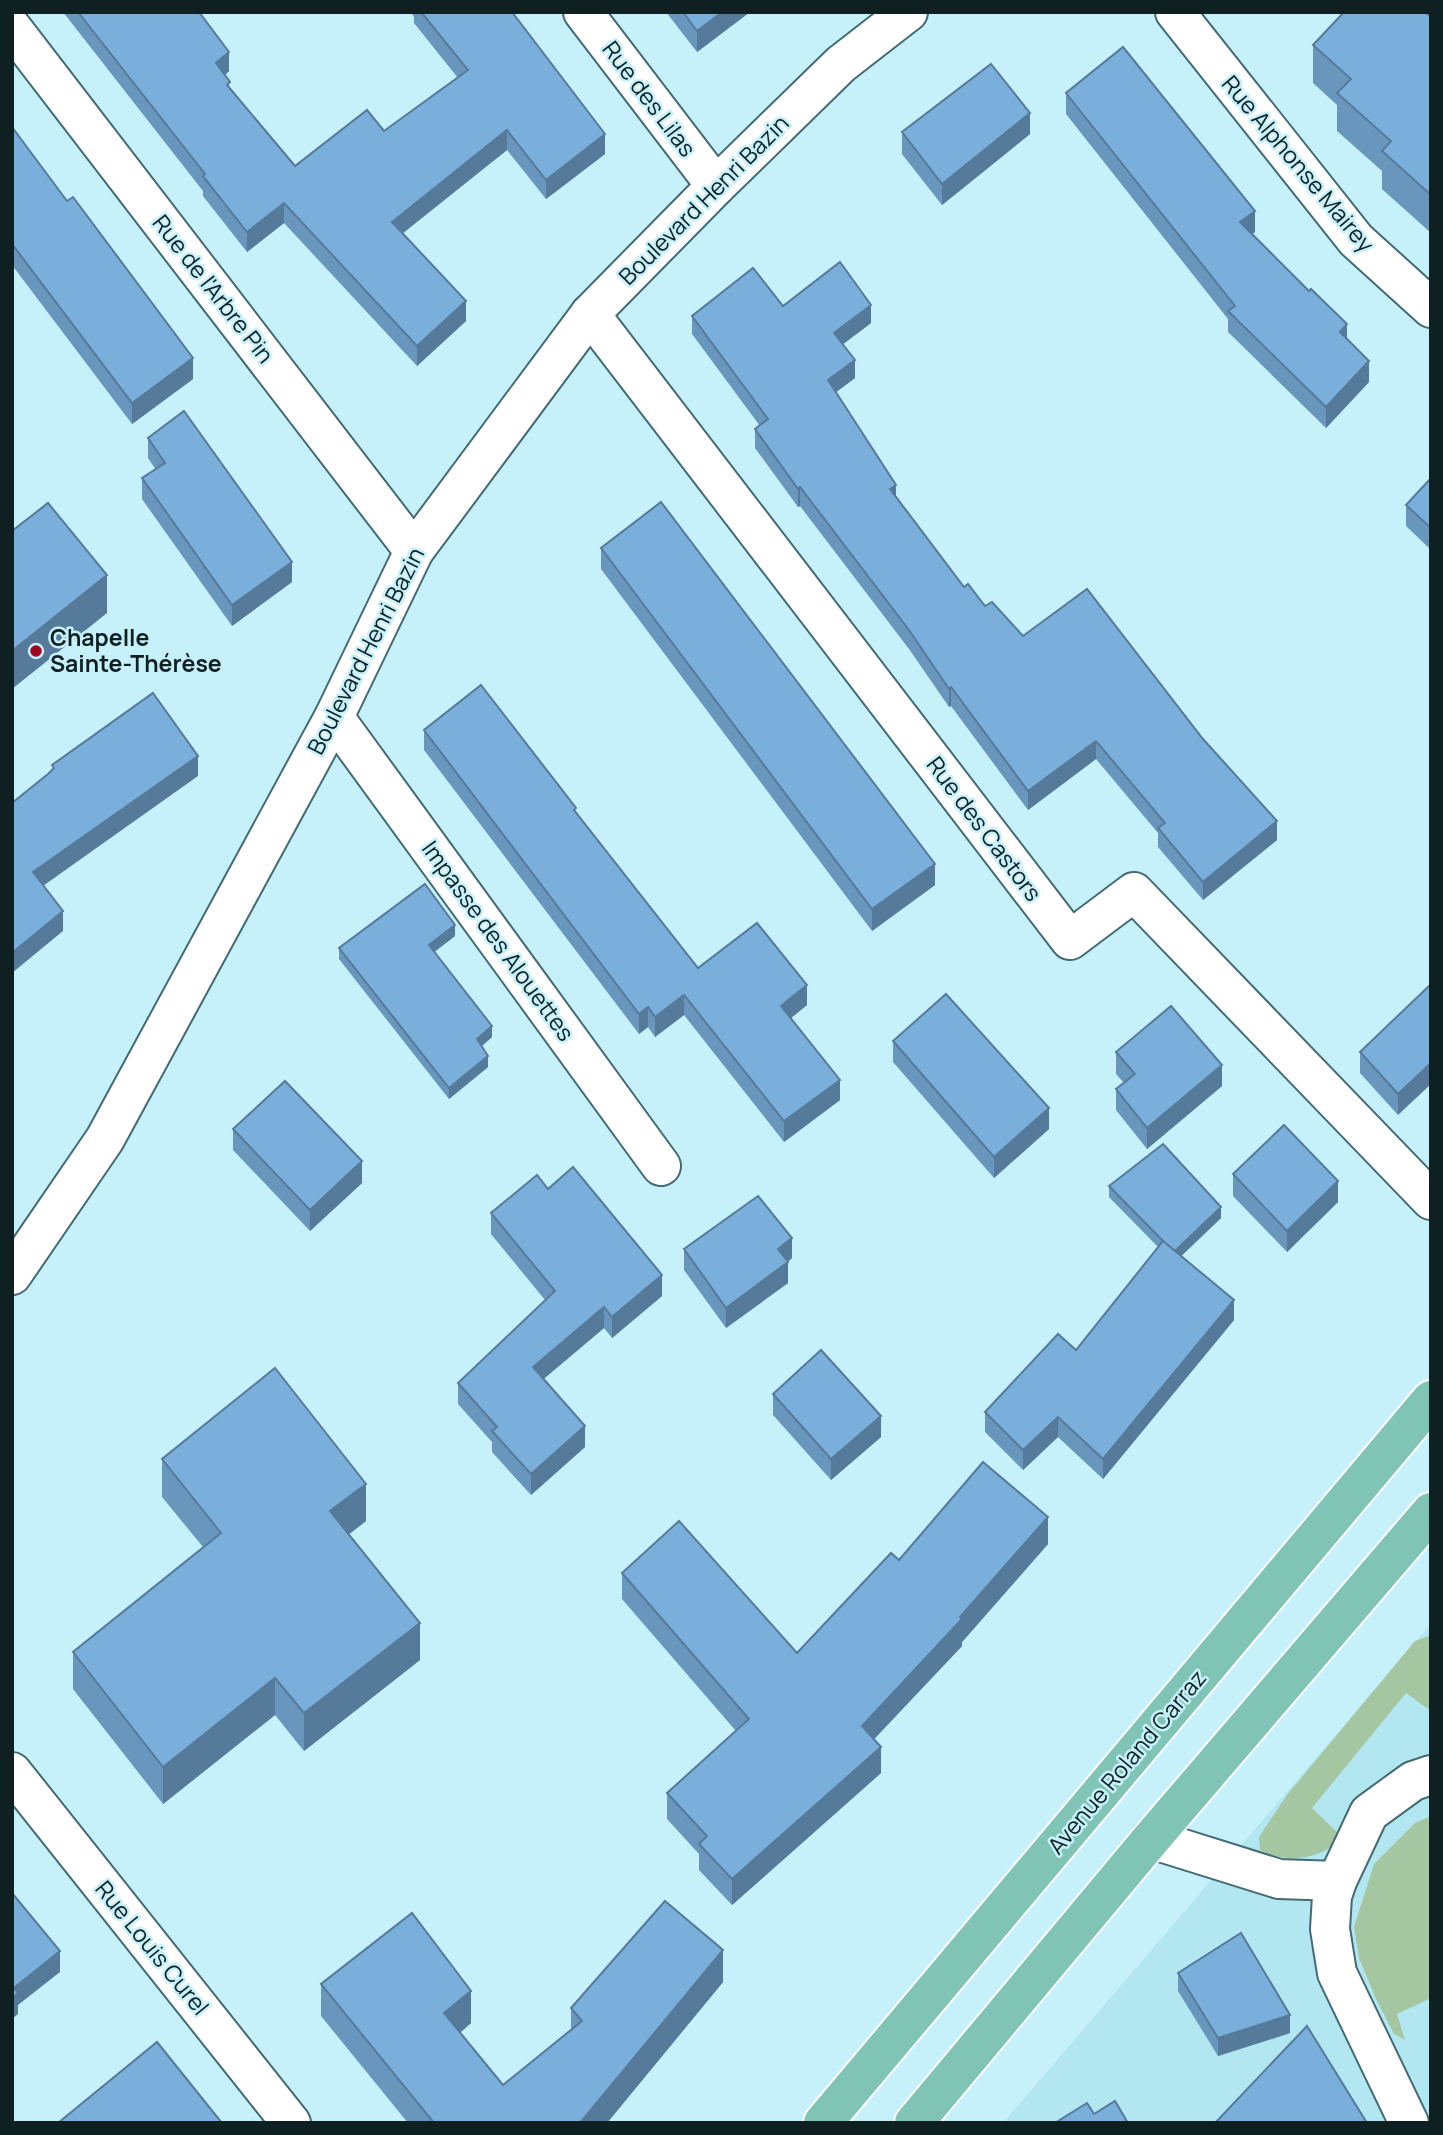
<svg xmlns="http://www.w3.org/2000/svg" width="1443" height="2135" viewBox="0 0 1443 2135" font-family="Manrope,sans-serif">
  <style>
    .built { fill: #b2e6f1 }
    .green { fill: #a4c7a1 }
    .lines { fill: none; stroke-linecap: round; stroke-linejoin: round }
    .minor-casing { stroke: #446b73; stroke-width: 42 }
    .major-casing { stroke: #fff; stroke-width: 42 }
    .minor { stroke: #fff; stroke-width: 38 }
    .major { stroke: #80c4b6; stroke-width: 38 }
    .wall { fill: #6996bd }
    .shaded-wall { fill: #557a9a }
    .building { fill: #7aafdc; stroke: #557a9a; stroke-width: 2 }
    .poi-dot { fill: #a20522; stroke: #c6f1fa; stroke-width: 2.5 }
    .labels { text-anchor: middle; stroke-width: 5; stroke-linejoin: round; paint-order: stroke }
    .street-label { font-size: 23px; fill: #0f2023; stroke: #c6f1fa }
    .poi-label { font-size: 23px; font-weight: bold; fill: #0f2023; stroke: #c6f1fa; text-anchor: start }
  </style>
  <rect width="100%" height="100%" fill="#c6f1fa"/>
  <path class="built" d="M1431 1624V2123H1003Z"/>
  <g class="green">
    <path d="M1431 1635V1711L1406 1693 1312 1808 1342 1837C1322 1860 1287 1864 1260 1850L1259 1837 1287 1795 1415 1641Z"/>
    <path d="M1431 1816V1998L1397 2014 1405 2040 1394 2034 1376 1999 1359 1958 1354 1927 1374 1864 1415 1823Z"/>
  </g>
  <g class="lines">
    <defs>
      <g id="minor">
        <path d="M583 12 716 186"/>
        <path d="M1175 12 1356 240 1431 308"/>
        <path d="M12 28 414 551"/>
        <path d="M590 314 1070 940 1134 892 1431 1200"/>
        <path d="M334 717 661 1166"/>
        <path d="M12 1275 105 1139 334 717 414 551 590 314 716 186 841 64 908 12"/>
        <path d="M12 1772 291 2123"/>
        <path d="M1151 1839 1279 1879 1337 1881"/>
        <path d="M1409 2123 1337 1973 1330 1929 1332 1896 1337 1881 1369 1813 1413 1781 1431 1775"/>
      </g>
      <g id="major">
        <path d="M823 2123 1431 1400"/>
        <path d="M914 2123 1151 1839 1431 1512"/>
      </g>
    </defs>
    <use href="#minor" class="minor-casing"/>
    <use href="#major" class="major-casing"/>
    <use href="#minor" class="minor"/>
    <use href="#major" class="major"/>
  </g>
  <g class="wall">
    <path d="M63 12H199L229 71 225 75 230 89 295 166 384 131 458 78 414 23V17L411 12H512L605 154 546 199 507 150 402 233 466 321 417 366 284 223 247 252 203 196V191Z"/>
    <path d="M666 12H750L697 52Z"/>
    <path d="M1431 17V233L1382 189V171L1337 131V105L1313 83V45Z"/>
    <path d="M1066 93 1255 232 1252 234 1347 339 1369 382 1326 428 1228 332V319L1066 114Z"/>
    <path d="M12 127 193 379 132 424 12 265Z"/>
    <path d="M902 132 1030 134 942 205 902 154Z"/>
    <path d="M783 306 871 323 843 344 855 378 836 392 896 496 964 587 985 606 1277 840 1203 900 1158 847V833L1096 759 1028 810 951 706 949 707 909 649 800 506 798 507 755 448V429L760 426 692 334V316Z"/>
    <path d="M148 438 292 582 232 626 142 499V478L156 470 148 458Z"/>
    <path d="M1431 478V550L1406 526V505Z"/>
    <path d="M601 548 935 885 872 931 601 569Z"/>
    <path d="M424 730 576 812 698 968 807 1005 791 1018 840 1100 784 1142 684 1015 655 1037 648 1027 639 1034 424 750Z"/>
    <path d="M455 936 434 952 492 1037 482 1046 488 1067 449 1099 339 959V948Z"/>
    <path d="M1431 984 1398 1115 1360 1073V1052Z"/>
    <path d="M893 1041 1049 1129 994 1178 893 1062Z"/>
    <path d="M1116 1052 1222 1086 1147 1149 1116 1110V1089L1124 1083 1116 1074Z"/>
    <path d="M233 1129 362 1183 310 1231 233 1150Z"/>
    <path d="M1233 1174 1338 1202 1287 1252 1233 1196Z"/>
    <path d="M1109 1186 1221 1218 1181 1256 1234 1320 1103 1479 1058 1437 1023 1470 985 1432V1412L1076 1350 1158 1247 1109 1197Z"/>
    <path d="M548 1189 662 1296 612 1338 604 1328 543 1379 585 1447 531 1495 492 1452V1442L458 1404V1383L545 1300 491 1234V1213Z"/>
    <path d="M684 1249 792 1258 788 1262V1283L726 1328 684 1270Z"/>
    <path d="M773 1394 881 1437 831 1480 773 1415Z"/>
    <path d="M162 1459 366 1521 349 1534 420 1660 304 1751 275 1715 163 1804 73 1689V1652L203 1547 162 1497Z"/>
    <path d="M1048 1544 962 1642V1646L874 1739 881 1773 732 1905 699 1870V1854L667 1819V1793L736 1731 622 1599V1573L797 1653 899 1560Z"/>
    <path d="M1178 1973 1290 2033 1218 2056 1178 1991Z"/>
    <path d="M723 1982 607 2123H408L321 2016V1984L471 2023 460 2033 503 2085 571 2030V2008Z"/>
  </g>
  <g class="shaded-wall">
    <path d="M722 12H750L697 52V31Z"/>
    <path d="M229 52V71L216 83V63Z"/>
    <path d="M1030 113V134L942 205V184Z"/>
    <path d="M507 130V150L392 242V222Z"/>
    <path d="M605 134V154L546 199V180Z"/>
    <path d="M284 203V223L247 252V232Z"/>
    <path d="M1255 211V232L1240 243V222Z"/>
    <path d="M466 301V321L417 366V346Z"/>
    <path d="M871 305V323L834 351V333Z"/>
    <path d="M1347 324V345L1340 332Z"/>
    <path d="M193 358V379L132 424V403Z"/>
    <path d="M855 360V378L828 398V380Z"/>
    <path d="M1369 361V382L1326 428V407Z"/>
    <path d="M896 485V504L890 489Z"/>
    <path d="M800 487V506L798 507V489Z"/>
    <path d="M292 562V582L232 626V605Z"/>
    <path d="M107 575V613L12 689V651Z"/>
    <path d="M951 687V706L949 707V689Z"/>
    <path d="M1096 741V759L1028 810V791Z"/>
    <path d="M198 756V776L33 893V872Z"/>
    <path d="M1277 821V840L1203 900V882Z"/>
    <path d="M935 864V885L872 931V909Z"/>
    <path d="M63 911V931L12 973V953Z"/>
    <path d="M455 925V936L429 956V945Z"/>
    <path d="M807 985V1005L781 1026V1006Z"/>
    <path d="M684 995V1015L655 1037V1017Z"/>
    <path d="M648 1007V1027L639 1034V1014Z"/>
    <path d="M492 1026V1037L477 1050V1039Z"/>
    <path d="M488 1056V1067L449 1099V1088Z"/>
    <path d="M1431 1063V1084L1398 1115V1094Z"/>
    <path d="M1222 1065V1086L1147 1149V1128Z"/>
    <path d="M840 1080V1100L784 1142V1121Z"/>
    <path d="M1049 1108V1129L994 1178V1157Z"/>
    <path d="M362 1161V1183L310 1231V1210Z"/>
    <path d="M1338 1181V1202L1287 1252V1231Z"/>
    <path d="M1221 1207V1218L1174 1263V1252Z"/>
    <path d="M792 1238V1258L778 1269V1249Z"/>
    <path d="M788 1262V1283L726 1328V1308Z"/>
    <path d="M662 1275V1296L612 1338V1317Z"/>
    <path d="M1234 1300V1320L1103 1479V1459Z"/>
    <path d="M604 1307V1328L533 1388V1367Z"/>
    <path d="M881 1416V1437L831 1480V1459Z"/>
    <path d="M1058 1417V1437L1023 1470V1450Z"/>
    <path d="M585 1426V1447L531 1495V1474Z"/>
    <path d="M366 1484V1521L330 1549V1511Z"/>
    <path d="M1048 1517V1544L962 1642V1646L862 1752V1726L960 1617Z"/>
    <path d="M420 1623V1660L304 1751V1713Z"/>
    <path d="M275 1678V1715L163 1804V1767Z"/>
    <path d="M881 1747V1773L732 1905V1879Z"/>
    <path d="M723 1950V1982L607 2123H580Z"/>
    <path d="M60 1951V1972L18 2005V2014L12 2019V1998L14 1988Z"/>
    <path d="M471 1991V2023L444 2046V2013Z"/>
    <path d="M1290 2015V2033L1218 2056V2038Z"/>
  </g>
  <g class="building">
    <path d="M78 12H199L229 52 216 63 230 82 227 85 295 166 367 110 384 131 468 70 421 12H512L605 134 546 180 507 130 392 222 466 301 417 346 284 203 247 232 203 176 205 174Z"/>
    <path d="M683 12H722L697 31Z"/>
    <path d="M1344 12H1425L1431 17V195L1382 151 1391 141 1337 93 1351 79 1313 45Z"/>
    <path d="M1123 47 1255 211 1240 222 1309 291 1311 289 1347 324 1340 332 1369 361 1326 407 1228 311 1235 306 1066 93Z"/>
    <path d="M991 64 1030 113 942 184 902 132Z"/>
    <path d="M12 127 67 201 73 197 193 358 132 403 12 244Z"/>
    <path d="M840 262 871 305 834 333 855 360 828 380 896 485 890 489 964 587 968 584 985 606 992 602 1023 636 1087 589 1203 739 1277 821 1203 882 1158 828 1165 823 1096 741 1028 791 951 687 949 689 909 630 800 487 798 489 755 429 768 419 692 316 753 268 783 306Z"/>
    <path d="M184 411 292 562 232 605 142 478 165 463 148 438Z"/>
    <path d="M1431 478V528L1406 505Z"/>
    <path d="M661 502 935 864 872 909 601 548Z"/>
    <path d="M48 503 107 575 12 651V531Z"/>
    <path d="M481 685 576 808 574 810 698 968 757 923 807 985 781 1006 840 1080 784 1121 684 995 655 1017 648 1007 639 1014 424 730Z"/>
    <path d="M153 693 198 756 33 872 63 911 12 953V803L48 774 54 768 52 765Z"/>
    <path d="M425 884 455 925 429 945 492 1026 477 1039 488 1056 449 1088 339 948Z"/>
    <path d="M1431 984V1063L1398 1094 1360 1052Z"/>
    <path d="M946 994 1049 1108 994 1157 893 1041Z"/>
    <path d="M1171 1006 1222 1065 1147 1128 1116 1089 1135 1074 1116 1052Z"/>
    <path d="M285 1081 362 1161 310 1210 233 1129Z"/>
    <path d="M1284 1125 1338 1181 1287 1231 1233 1174Z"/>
    <path d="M1163 1144 1221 1207 1175 1251 1167 1245 1109 1186Z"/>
    <path d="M573 1167 662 1275 612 1317 604 1307 533 1367 585 1426 531 1474 492 1431 497 1427 458 1383 555 1291 491 1213 537 1175 548 1189Z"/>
    <path d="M758 1196 792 1238 778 1249 788 1262 726 1308 684 1249Z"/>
    <path d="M1163 1241 1234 1300 1103 1459 1058 1417 1023 1450 985 1412 1058 1334 1076 1350Z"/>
    <path d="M821 1350 881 1416 831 1459 773 1394Z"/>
    <path d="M275 1368 366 1484 330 1511 420 1623 304 1713 275 1678 163 1767 73 1652 221 1533 162 1459Z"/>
    <path d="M983 1462 1048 1517 960 1617 962 1619 862 1726 881 1747 732 1879 699 1844 707 1836 667 1793 749 1719 622 1573 679 1521 797 1653 891 1553 899 1560Z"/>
    <path d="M12 1893 60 1951 14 1988 18 1993 12 1998Z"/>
    <path d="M665 1901 723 1950 580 2123H434L321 1984 412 1913 471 1991 444 2013 503 2085 582 2021 571 2008Z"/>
    <path d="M1241 1933 1290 2015 1218 2038 1178 1973Z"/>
    <path d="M1307 2026 1367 2123H1215Z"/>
    <path d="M157 2042 222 2123H58Z"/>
    <path d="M1115 2101 1128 2123H1055L1087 2103 1094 2114Z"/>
  </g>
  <circle class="poi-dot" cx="36" cy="651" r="7"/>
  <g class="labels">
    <g class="street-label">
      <text transform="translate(649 99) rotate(53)" y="8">Rue des Lilas</text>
      <text transform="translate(1298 164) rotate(50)" y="8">Rue Alphonse Mairey</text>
      <text transform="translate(704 200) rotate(-45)" y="8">Boulevard Henri Bazin</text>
      <text transform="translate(213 289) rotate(52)" y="8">Rue de l'Arbre Pin</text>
      <text transform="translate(366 651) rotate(-63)" y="8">Boulevard Henri Bazin</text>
      <text transform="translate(984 829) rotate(53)" y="8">Rue des Castors</text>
      <text transform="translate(498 941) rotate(54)" y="8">Impasse des Alouettes</text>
      <text transform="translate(1127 1762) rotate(-50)" y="8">Avenue Roland Carraz</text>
      <text transform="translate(152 1948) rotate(51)" y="8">Rue Louis Curel</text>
    </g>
    <g class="poi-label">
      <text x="50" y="646">Chapelle<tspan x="50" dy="26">Sainte-Thérèse</tspan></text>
    </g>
  </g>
  <rect width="1443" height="2135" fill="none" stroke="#0f2023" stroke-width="28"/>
</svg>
